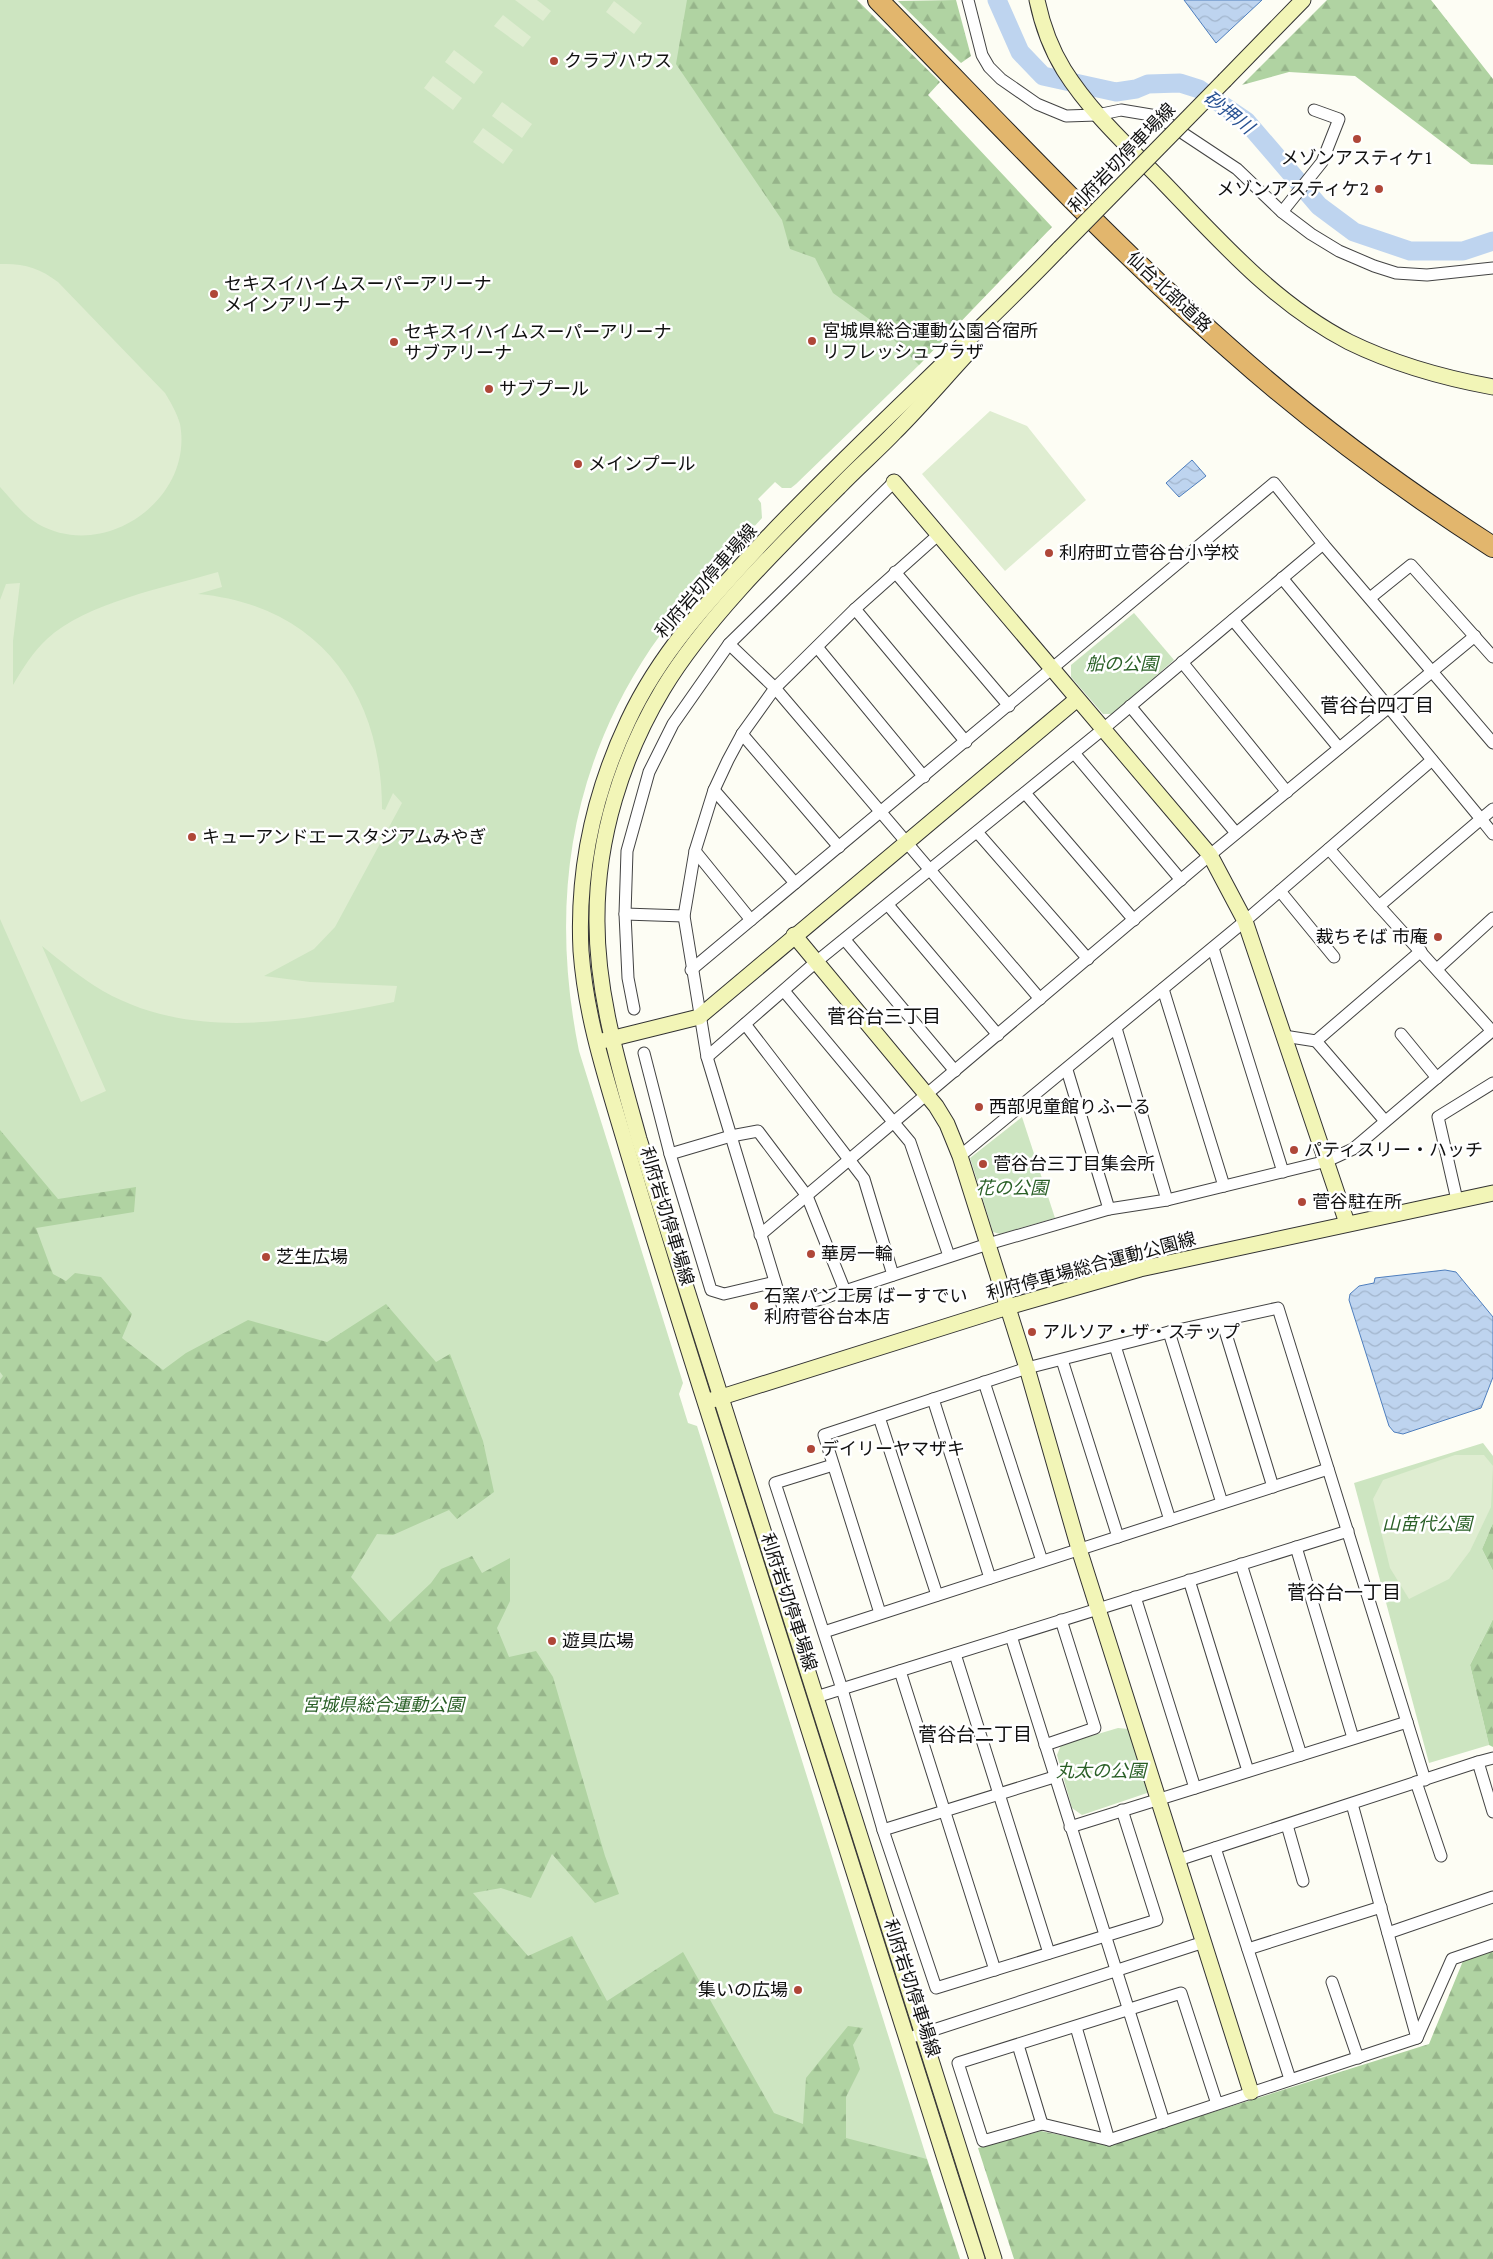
<svg xmlns="http://www.w3.org/2000/svg" width="1493" height="2259" viewBox="0 0 1493 2259" font-family="'PT Serif','Noto Sans JP',serif">
  <style>
    .green { fill: #cde5c1 }
    .forest { fill: url(#forest-firs) }
    .pitch { fill: #dfedd1 }
    .water { fill: url(#water-waves); stroke: #4e7ebd }
    .lines { fill: none; stroke-linecap: round; stroke-linejoin: round }
    .river { stroke: #bed4ef; stroke-width: 19 }
    .street-casing { stroke: #434343; stroke-width: 13 }
    .secondary-casing { stroke: #323232; stroke-width: 17 }
    .highway-casing { stroke: #212121; stroke-width: 22 }
    .street { stroke: #fff; stroke-width: 11 }
    .secondary { stroke: #f2f5b7; stroke-width: 15 }
    .highway { stroke: #e2b66d; stroke-width: 20 }
    .secondary-bridge-casing { stroke: #323232; stroke-width: 17; stroke-linecap: butt }
    .secondary-bridge { stroke: #f2f5b7; stroke-width: 15 }
    .poi-dot { fill: #af4738; stroke: #fff; stroke-width: 2 }
    .labels { text-anchor: middle; stroke-width: 5; stroke-linejoin: round; paint-order: stroke }
    .poi-label { font-size: 18px; fill: #101010; stroke: #fff; text-anchor: start }
    .street-label { font-size: 18px; fill: #101010; stroke: #fff }
    .park-label { font-size: 18px; font-style: italic; fill: #2a6027; stroke: #fff }
    .water-label { font-size: 19px; font-style: italic; fill: #285293; stroke: #fff }
    .neighbourhood-label { font-size: 19px; fill: #101010; stroke: #fff }
  </style>
  <defs>
    <pattern id="forest-firs" width="22" height="20" patternUnits="userSpaceOnUse" patternTransform="scale(1.25)"><rect width="22" height="20" fill="#b0d3a2"/><path d="M5 1l3.5 6h-7zM16 11l3.5 6h-7z" fill="#96b48a"/></pattern>
    <pattern id="water-waves" width="16" height="10" patternUnits="userSpaceOnUse" patternTransform="scale(1.25)"><rect width="16" height="10" fill="#bed4ef"/><path d="M0 5q4-4 8 0t8 0" fill="none" stroke="#a2b5cc"/></pattern>
  </defs>
  <rect width="100%" height="100%" fill="#fdfdf4"/>
  <g class="green">
    <path d="M0 0H724L983 298 919 365 796 484 791 488H782L775 482 758 499 761 503 762 518C724 560 683 601 651 648 568 772 550 907 579 1051L683 1383 679 1394 688 1423 697 1426 927 2159 224 2104 0 1849Z"/>
    <path d="M1134 613 1174 660 1113 714H1103L1071 677V665Z"/>
    <path d="M1022 1117 1055 1218 1000 1234 993 1232 970 1158Z"/>
    <path d="M1483 1443 1493 1456V1523L1482 1549 1493 1571V1619L1470 1665 1489 1745 1429 1763 1354 1483Z"/>
    <path d="M1118 1728 1129 1729 1149 1785 1147 1793 1082 1815 1072 1808 1057 1755 1061 1745Z"/>
  </g>
  <g class="forest">
    <path d="M687 0H857L940 82 928 95 1052 227 919 365 883 329 833 293 815 258 790 249 782 220 676 64Z"/>
    <path d="M956 0 971 56 961 63 898 1Z"/>
    <path d="M1327 0H1431L1493 79V165L1471 164 1355 76 1289 72 1242 85Z"/>
    <path d="M0 1130 58 1199 136 1187 134 1212 36 1228 53 1274 66 1281 75 1273 101 1277 132 1314 122 1338 163 1370 186 1353 248 1320 327 1342 386 1304 436 1362 450 1354 483 1441 494 1492 457 1519 449 1510 393 1535 377 1534 351 1577 390 1622 431 1583 441 1569 472 1556 482 1573 510 1558V1601L497 1628 509 1657 536 1651 553 1677 605 1856 619 1894 595 1903 552 1854 531 1898 501 1888 473 1893 528 1956 572 1936 607 2001 683 1952 774 2113 803 2124 806 2078 848 2026 863 2028 853 2045 860 2069 846 2097V2138L927 2159 960 2259H0V1380L3 1376 0 1372Z"/>
    <path d="M1493 1523V1571L1482 1549Z"/>
    <path d="M1493 1619V1747L1489 1745 1470 1665Z"/>
    <path d="M1493 1950V2259H1014L978 2148 1041 2131 1108 2145 1429 2044 1463 1961Z"/>
  </g>
  <g class="pitch">
    <path d="M515 0H537L551 11 543 21Z"/>
    <path d="M614 1 642 23 634 34 606 12Z"/>
    <path d="M503 15 531 37 523 47 494 26Z"/>
    <path d="M454 50 483 72 474 84 445 62Z"/>
    <path d="M433 76 462 98 453 110 424 88Z"/>
    <path d="M502 102 532 124 522 138 492 116Z"/>
    <path d="M483 128 513 150 503 164 473 142Z"/>
    <path d="M0 264C23 263 40 268 58 282L165 393C171 403 177 413 180 424 194 499 105 562 38 524 23 515 12 500 0 487Z"/>
    <path d="M990 411 1027 426 1086 500 1005 571 922 474Z"/>
    <path d="M218 572 222 587 198 594C319 605 382 693 382 809L385 810 393 793 402 803 335 927 314 949 264 976 310 982 397 986 394 1002C299 1021 193 1042 103 991 81 978 62 962 42 946L106 1091 81 1102 0 919V600L6 584 20 583 13 641V685C23 668 33 652 47 639 85 603 167 587 218 572Z"/>
    <path d="M1455 1455H1484L1493 1466 1491 1507 1470 1551 1449 1579 1409 1599 1390 1568 1373 1499 1383 1480Z"/>
  </g>
  <g class="water">
    <path d="M1184 0H1262L1216 43Z"/>
    <path d="M1192 460 1206 476 1179 497 1166 483Z"/>
    <path d="M1445 1270 1456 1272 1493 1317V1377L1481 1408 1403 1434 1394 1432 1389 1426 1349 1300 1350 1294 1359 1286 1374 1283 1375 1278Z"/>
  </g>
  <g class="lines">
    <path class="river" d="M997 0 1020 52 1043 76 1116 92 1136 89 1148 84 1180 83 1199 89 1246 121 1319 206 1354 232 1410 251H1463L1493 241"/>
    <defs>
      <g id="street">
        <path d="M968 0 982 55 989 67 1001 79 1037 104 1066 116 1097 115 1121 110 1157 116 1237 169 1282 212 1311 234 1339 251 1374 266 1396 273 1427 275 1493 268"/>
        <path d="M1282 212 1322 162 1339 119 1314 110"/>
        <path d="M938 535 855 609 775 688 742 734 728 760 714 790 695 851 684 916 707 1057 784 1311 988 1244 1109 1209 1167 1200 1327 1161 1353 1149 1492 1031 1379 906 1481 819 1493 834"/>
        <path d="M1323 544 1493 743"/>
        <path d="M895 572 1009 706"/>
        <path d="M1282 578 1481 819 1493 809"/>
        <path d="M1370 598 1411 565 1493 657"/>
        <path d="M855 609 966 742"/>
        <path d="M1233 620 1339 748"/>
        <path d="M729 644 775 688 1040 999"/>
        <path d="M817 647 924 777"/>
        <path d="M1182 662 1287 792"/>
        <path d="M1130 706 1236 833"/>
        <path d="M742 734 839 847"/>
        <path d="M1074 753 1181 880"/>
        <path d="M714 790 795 883"/>
        <path d="M1025 793 1134 920"/>
        <path d="M977 832 1088 959"/>
        <path d="M1329 849 1379 906"/>
        <path d="M695 851 751 920"/>
        <path d="M1280 891 1334 957"/>
        <path d="M888 905 998 1035"/>
        <path d="M625 914 684 916"/>
        <path d="M845 940 955 1071"/>
        <path d="M1213 948 1283 1172"/>
        <path d="M1437 969 1493 918"/>
        <path d="M691 970 1274 483 1323 544 1102 730 816 962 707 1057"/>
        <path d="M1163 989 1224 1186"/>
        <path d="M784 991 910 1142 949 1256"/>
        <path d="M634 1009 628 978 625 914 627 851 649 772 673 724 729 644 894 482"/>
        <path d="M745 1024 864 1179 893 1275"/>
        <path d="M1116 1028 1167 1200"/>
        <path d="M1401 1034 1437 1078"/>
        <path d="M1284 1036 1316 1041 1421 951"/>
        <path d="M1316 1041 1385 1121"/>
        <path d="M644 1053 670 1154 711 1290 724 1294 775 1282"/>
        <path d="M1067 1070 1109 1209"/>
        <path d="M670 1154 731 1136 758 1131 807 1196 845 1291"/>
        <path d="M960 1156 1245 921 1432 760"/>
        <path d="M1457 1200 1438 1117 1493 1083"/>
        <path d="M760 1235 1210 855 1475 636"/>
        <path d="M1222 1321 1273 1487"/>
        <path d="M1169 1332 1222 1503"/>
        <path d="M1115 1346 1170 1520"/>
        <path d="M1062 1360 1118 1537"/>
        <path d="M984 1382 1042 1561"/>
        <path d="M933 1399 990 1578"/>
        <path d="M879 1417 937 1595"/>
        <path d="M833 1465 775 1483 842 1689 883 1830 936 1988 1157 1920 1122 1810"/>
        <path d="M1296 1547 1353 1738"/>
        <path d="M1241 1564 1301 1755"/>
        <path d="M1189 1580 1248 1771"/>
        <path d="M1135 1597 1195 1788"/>
        <path d="M880 1613 824 1435 1027 1368 1169 1332 1278 1308 1425 1780"/>
        <path d="M824 1632 1328 1469"/>
        <path d="M1011 1636 1164 2122"/>
        <path d="M955 1654 1049 1953"/>
        <path d="M900 1671 995 1970"/>
        <path d="M816 1697 1348 1531"/>
        <path d="M1045 1745 1095 1728 1061 1620"/>
        <path d="M1478 1762 1493 1758"/>
        <path d="M1416 1782 1441 1856"/>
        <path d="M1352 1804 1417 2038"/>
        <path d="M1287 1825 1303 1881"/>
        <path d="M1070 1827 1407 1722"/>
        <path d="M883 1830 1054 1777"/>
        <path d="M1215 1848 1290 2079"/>
        <path d="M1178 1860 1478 1762 1493 1812"/>
        <path d="M1388 1933 1493 1897"/>
        <path d="M1248 1949 1381 1907"/>
        <path d="M1332 1982 1358 2058"/>
        <path d="M1076 2027 1109 2140"/>
        <path d="M915 2036 1204 1942"/>
        <path d="M1018 2045 1042 2124"/>
        <path d="M1217 2104 1181 1993 958 2063 983 2141 1042 2124 1109 2140 1417 2038 1452 1959 1493 1945"/>
      </g>
      <g id="secondary">
        <path d="M1037 0C1042 24 1051 49 1064 70 1091 113 1129 147 1164 183 1221 242 1275 304 1349 342 1394 364 1444 378 1493 387"/>
        <path d="M1225 80 1303 0"/>
        <path d="M967 354C943 380 920 407 895 432 877 451 857 468 839 487 780 546 706 618 663 689 622 757 597 838 597 917 596 993 619 1066 639 1139L994 2259"/>
        <path d="M894 482 1210 855 1245 921 1347 1223"/>
        <path d="M794 935 936 1106 947 1124 960 1156 1027 1368 1079 1549 1251 2092"/>
        <path d="M602 1041 699 1017 1076 700"/>
        <path d="M712 1400 1008 1307 1140 1269 1493 1193"/>
        <path d="M977 2259C888 1983 802 1706 714 1430 684 1336 655 1243 627 1149 608 1084 586 1020 581 951 577 872 594 793 628 721 660 652 712 597 763 542 859 440 964 348 1060 248"/>
      </g>
      <path id="highway" d="M878 0C994 118 1107 241 1231 350 1313 423 1401 488 1493 547"/>
    </defs>
    <use href="#street" class="street-casing"/>
    <use href="#secondary" class="secondary-casing"/>
    <use href="#highway" class="highway-casing"/>
    <use href="#street" class="street"/>
    <use href="#secondary" class="secondary"/>
    <use href="#highway" class="highway"/>
    <defs>
      <path id="secondary-bridge" d="M1060 248 1225 80"/>
    </defs>
    <use href="#secondary-bridge" class="secondary-bridge-casing"/>
    <use href="#secondary-bridge" class="secondary-bridge"/>
  </g>
  <g class="poi-dot">
    <circle cx="554" cy="61" r="5"/>
    <circle cx="1357" cy="139" r="5"/>
    <circle cx="1379" cy="189" r="5"/>
    <circle cx="214" cy="294" r="5"/>
    <circle cx="812" cy="341" r="5"/>
    <circle cx="394" cy="342" r="5"/>
    <circle cx="489" cy="389" r="5"/>
    <circle cx="578" cy="464" r="5"/>
    <circle cx="1049" cy="553" r="5"/>
    <circle cx="192" cy="837" r="5"/>
    <circle cx="1438" cy="937" r="5"/>
    <circle cx="979" cy="1107" r="5"/>
    <circle cx="1294" cy="1150" r="5"/>
    <circle cx="983" cy="1164" r="5"/>
    <circle cx="1302" cy="1202" r="5"/>
    <circle cx="811" cy="1254" r="5"/>
    <circle cx="266" cy="1257" r="5"/>
    <circle cx="754" cy="1306" r="5"/>
    <circle cx="1032" cy="1332" r="5"/>
    <circle cx="811" cy="1449" r="5"/>
    <circle cx="552" cy="1641" r="5"/>
    <circle cx="798" cy="1990" r="5"/>
  </g>
  <g class="labels">
    <g class="poi-label">
      <text x="564" y="67">クラブハウス</text>
      <text x="1357" y="164" text-anchor="middle">メゾンアスティケ1</text>
      <text x="1369" y="195" text-anchor="end">メゾンアスティケ2</text>
      <text x="224" y="290">セキスイハイムスーパーアリーナ<tspan x="224" dy="21">メインアリーナ</tspan></text>
      <text x="822" y="337">宮城県総合運動公園合宿所<tspan x="822" dy="21">リフレッシュプラザ</tspan></text>
      <text x="404" y="338">セキスイハイムスーパーアリーナ<tspan x="404" dy="21">サブアリーナ</tspan></text>
      <text x="499" y="395">サブプール</text>
      <text x="588" y="470">メインプール</text>
      <text x="1059" y="559">利府町立菅谷台小学校</text>
      <text x="202" y="843">キューアンドエースタジアムみやぎ</text>
      <text x="1428" y="943" text-anchor="end">裁ちそば 市庵</text>
      <text x="989" y="1113">西部児童館りふーる</text>
      <text x="1304" y="1156">パティスリー・ハッチ</text>
      <text x="993" y="1170">菅谷台三丁目集会所</text>
      <text x="1312" y="1208">菅谷駐在所</text>
      <text x="821" y="1260">華房一輪</text>
      <text x="276" y="1263">芝生広場</text>
      <text x="764" y="1302">石窯パン工房 ばーすでい<tspan x="764" dy="21">利府菅谷台本店</tspan></text>
      <text x="1042" y="1338">アルソア・ザ・ステップ</text>
      <text x="821" y="1455">デイリーヤマザキ</text>
      <text x="562" y="1647">遊具広場</text>
      <text x="788" y="1996" text-anchor="end">集いの広場</text>
    </g>
    <g class="street-label">
      <text transform="translate(1122 158) rotate(-46)" y="6">利府岩切停車場線</text>
      <text transform="translate(1169 292) rotate(43)" y="6">仙台北部道路</text>
      <text transform="translate(706 581) rotate(-49)" y="6">利府岩切停車場線</text>
      <text transform="translate(667 1216) rotate(73)" y="6">利府岩切停車場線</text>
      <text transform="translate(1091 1266) rotate(-15)" y="6">利府停車場総合運動公園線</text>
      <text transform="translate(789 1602) rotate(72)" y="6">利府岩切停車場線</text>
      <text transform="translate(912 1988) rotate(72)" y="6">利府岩切停車場線</text>
    </g>
    <g class="park-label">
      <text x="1122" y="670">船の公園</text>
      <text x="1012" y="1194">花の公園</text>
      <text x="1427" y="1530">山苗代公園</text>
      <text x="383" y="1711">宮城県総合運動公園</text>
      <text x="1101" y="1777">丸太の公園</text>
    </g>
    <g class="water-label">
      <text transform="translate(1229 112) rotate(38)" y="7">砂押川</text>
    </g>
    <g class="neighbourhood-label">
      <text x="1377" y="712">菅谷台四丁目</text>
      <text x="884" y="1023">菅谷台三丁目</text>
      <text x="1344" y="1599">菅谷台一丁目</text>
      <text x="975" y="1741">菅谷台二丁目</text>
    </g>
  </g>
</svg>
